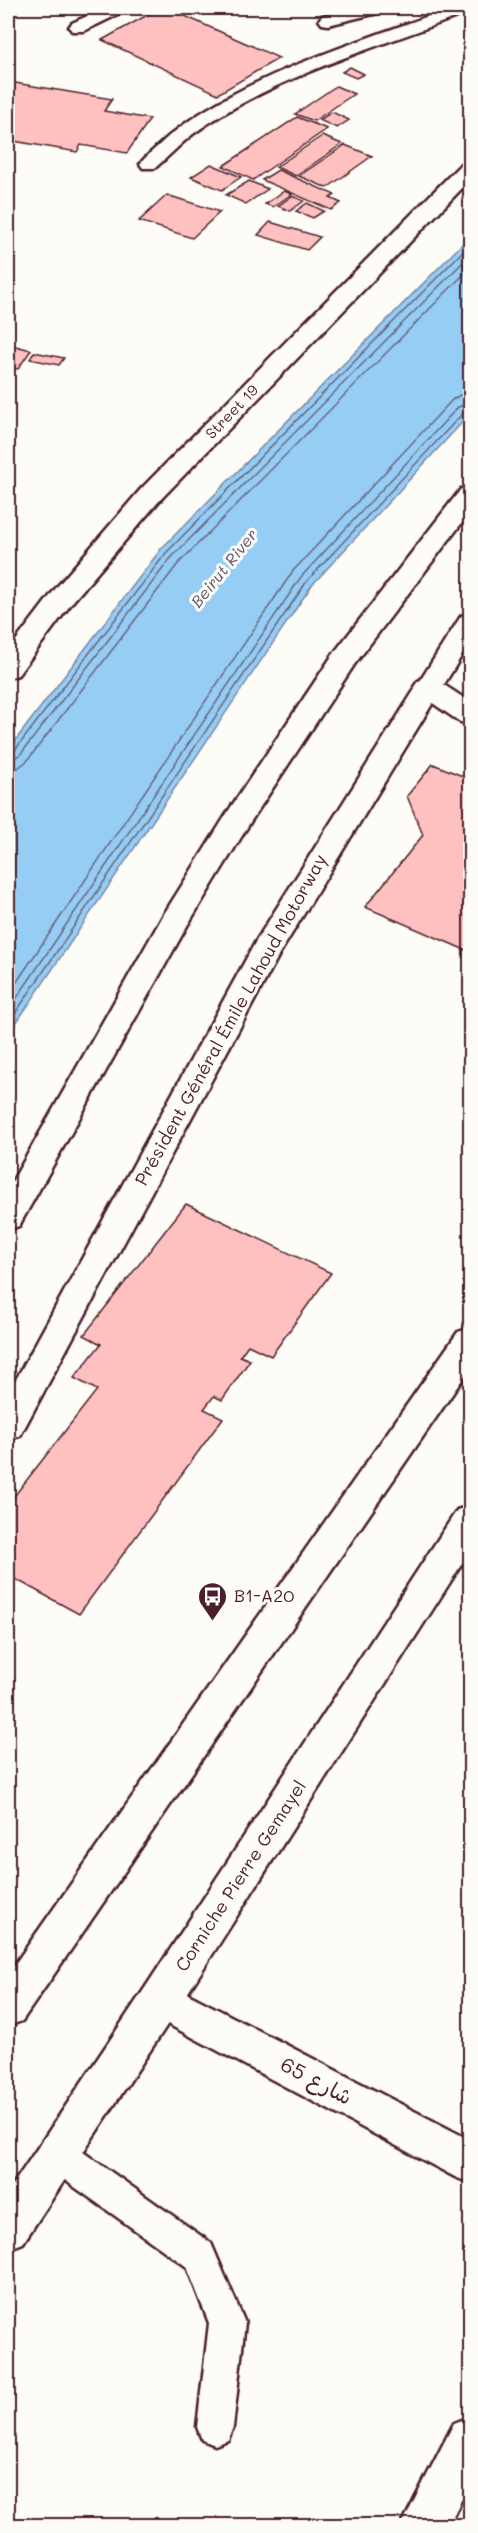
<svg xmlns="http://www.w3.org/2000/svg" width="478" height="2533" viewBox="0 0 478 2533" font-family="Mali,'Playpen Sans Arabic',sans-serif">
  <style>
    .water { fill: #96cdf5; stroke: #7887a4; stroke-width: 1.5 }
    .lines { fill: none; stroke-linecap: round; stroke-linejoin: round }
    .shore { stroke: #68657c; stroke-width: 1.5 }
    .building { fill: #fec1bf; stroke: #4a1f2b; stroke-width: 1.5 }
    .service-casing { stroke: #4a1f2b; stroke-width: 5 }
    .minor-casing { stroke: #4a1f2b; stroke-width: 5 }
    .tertiary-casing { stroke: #4a1f2b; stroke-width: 5 }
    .trunk-casing { stroke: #4a1f2b; stroke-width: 5 }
    .motorway-casing { stroke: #4a1f2b; stroke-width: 5 }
    .service { fill: #fdfcf7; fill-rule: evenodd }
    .minor { fill: #fdfcf7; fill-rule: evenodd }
    .tertiary { fill: #fdfcf7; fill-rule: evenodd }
    .trunk { fill: #fdfcf7; fill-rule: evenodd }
    .motorway { fill: #fdfcf7; fill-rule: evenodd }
    .labels { text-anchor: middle; stroke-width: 6; stroke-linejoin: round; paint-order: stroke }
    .far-street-label { font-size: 15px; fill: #4a1f2b; stroke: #fdfcf7 }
    .far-water-label { font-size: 16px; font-style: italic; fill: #615368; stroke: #fdfcf7 }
    .street-label { font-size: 18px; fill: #4a1f2b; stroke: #fdfcf7 }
    .poi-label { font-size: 18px; fill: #4a1f2b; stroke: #fdfcf7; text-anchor: start }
    .near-street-label { font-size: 21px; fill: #4a1f2b; stroke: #fdfcf7 }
  </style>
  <rect width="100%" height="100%" fill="#fdfcf7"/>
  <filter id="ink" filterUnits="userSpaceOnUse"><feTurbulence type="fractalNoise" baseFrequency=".0167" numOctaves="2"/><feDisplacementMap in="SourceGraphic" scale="12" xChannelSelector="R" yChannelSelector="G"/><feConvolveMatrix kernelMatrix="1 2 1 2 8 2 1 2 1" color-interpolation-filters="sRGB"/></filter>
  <g filter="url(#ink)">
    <path class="water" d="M470 236V414L312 585 8 1035V750L161 549Z"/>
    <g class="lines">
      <g class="shore">
        <path d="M8 753 15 750 166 553 470 244"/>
        <path d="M8 760 20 755 171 558 470 255"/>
        <path d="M8 769 18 768 27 761 178 564 470 268"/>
        <path d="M8 995 293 571 452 400 460 395 470 394"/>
        <path d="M8 1011 301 577 458 407 470 403"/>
        <path d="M8 1024 307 581 463 413 470 410"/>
      </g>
    </g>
    <g class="building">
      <path d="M160 8H167L279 58 218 94 102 40Z"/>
      <path d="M350 67 364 74 356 78 342 72Z"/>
      <path d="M9 82 112 99 104 111 150 119 127 153 81 145 77 152 8 140V84Z"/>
      <path d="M336 86 354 94 314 121 295 114Z"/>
      <path d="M332 112 349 120 337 128 319 120Z"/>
      <path d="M297 117 327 129 253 180 223 166Z"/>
      <path d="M322 136 342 144 296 176 276 167Z"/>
      <path d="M345 145 372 156 327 188 299 176Z"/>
      <path d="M211 164 241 177 222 190 191 177Z"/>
      <path d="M278 170 335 195 330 198 341 203 331 210 262 180Z"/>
      <path d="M249 181 268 189 246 204 226 195Z"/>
      <path d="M284 191 292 194 273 207 265 204Z"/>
      <path d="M167 195 220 212 192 238 139 221Z"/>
      <path d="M292 196 304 201 290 211 278 206Z"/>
      <path d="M307 203 324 211 313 218 296 211Z"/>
      <path d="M270 222 320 237 307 250 258 235Z"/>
      <path d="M8 344 31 350 18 369 8 367Z"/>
      <path d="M34 352 64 358 59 365 30 359Z"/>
      <path d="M433 764 470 779V952L365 907 423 835 407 796Z"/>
      <path d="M186 1204 331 1273 271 1356 248 1345 240 1356 250 1360 222 1400 214 1396 204 1409 223 1418 79 1614 8 1575V1504L97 1390 74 1378 101 1344 84 1335Z"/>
    </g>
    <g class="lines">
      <defs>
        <g id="service">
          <path d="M105 8H126L123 12 84 31H72L69 27 72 23Z"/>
          <path d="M357 8H385L382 12 328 25 322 24 319 20 322 16Z"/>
          <path d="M451 8H470V12C381 46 271 77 193 134 180 144 168 157 155 168H143L140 164C145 157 153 151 159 145 228 80 362 41 451 8Z"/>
          <path d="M57 2137 69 2142 211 2243 245 2323 233 2427 228 2440 215 2445 202 2440 197 2427 209 2323 187 2267 45 2166 40 2154 45 2142Z"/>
        </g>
        <g id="minor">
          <path d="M428 678 438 681 470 702V724L460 722 418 693 414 687 418 681Z"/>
          <path d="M161 1980 470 2140V2183L455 2177 147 2013 141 1999 147 1985Z"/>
          <path d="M470 2417V2483L448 2526H401L454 2423Z"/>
        </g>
        <path id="tertiary" d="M470 161V180L159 501 74 600 18 675 8 678V651L56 588 141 489 462 163Z"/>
        <g id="trunk">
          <path d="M470 1328V1368L22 2021 8 2026V1974L458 1332Z"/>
          <path d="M470 1506V1551L175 2013 23 2243 8 2249V2192L147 1985 457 1510Z"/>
        </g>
        <g id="motorway">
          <path d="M470 487V512L354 665 251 821 187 926 19 1226 8 1230V1189L164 914 231 807 334 653 461 489Z"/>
          <path d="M470 613V642L280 953 20 1436 8 1440V1394L256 941 461 616Z"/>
        </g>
      </defs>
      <use href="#service" class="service-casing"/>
      <use href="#minor" class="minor-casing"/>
      <use href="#tertiary" class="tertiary-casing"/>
      <use href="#trunk" class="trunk-casing"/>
      <use href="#motorway" class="motorway-casing"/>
      <use href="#service" class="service"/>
      <use href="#minor" class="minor"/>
      <use href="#tertiary" class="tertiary"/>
      <use href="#trunk" class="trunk"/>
      <use href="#motorway" class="motorway"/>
    </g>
  </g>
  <defs>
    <symbol id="bus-pin" viewBox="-11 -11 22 30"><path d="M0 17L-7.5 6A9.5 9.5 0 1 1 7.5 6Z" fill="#4a1f2b" stroke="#fdfcf7"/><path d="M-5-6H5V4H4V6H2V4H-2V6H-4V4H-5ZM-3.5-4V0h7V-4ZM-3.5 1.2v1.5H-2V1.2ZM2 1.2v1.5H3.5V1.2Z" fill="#fff"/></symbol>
  </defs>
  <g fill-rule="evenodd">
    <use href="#bus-pin" x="196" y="1580" width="33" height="45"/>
  </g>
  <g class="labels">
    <g class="far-street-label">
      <text transform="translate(232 412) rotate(-46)" y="5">Street 19</text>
    </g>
    <g class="far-water-label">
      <text transform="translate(224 568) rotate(-51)" y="6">Beirut River</text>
    </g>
    <g class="street-label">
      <text transform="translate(231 1020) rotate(-61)" y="6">Président Général Émile Lahoud Motorway</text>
      <text transform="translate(241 1876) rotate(-57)" y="6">Corniche Pierre Gemayel</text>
    </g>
    <g class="poi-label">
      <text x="234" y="1602">B1-A20</text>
    </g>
    <g class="near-street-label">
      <text transform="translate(316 2081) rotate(28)" y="7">شارع 65</text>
    </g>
  </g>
  <rect width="478" height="2533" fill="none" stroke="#fdfcf7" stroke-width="30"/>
  <rect x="15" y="15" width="448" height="2503" fill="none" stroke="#4a1f2b" stroke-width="2" filter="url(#ink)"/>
</svg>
